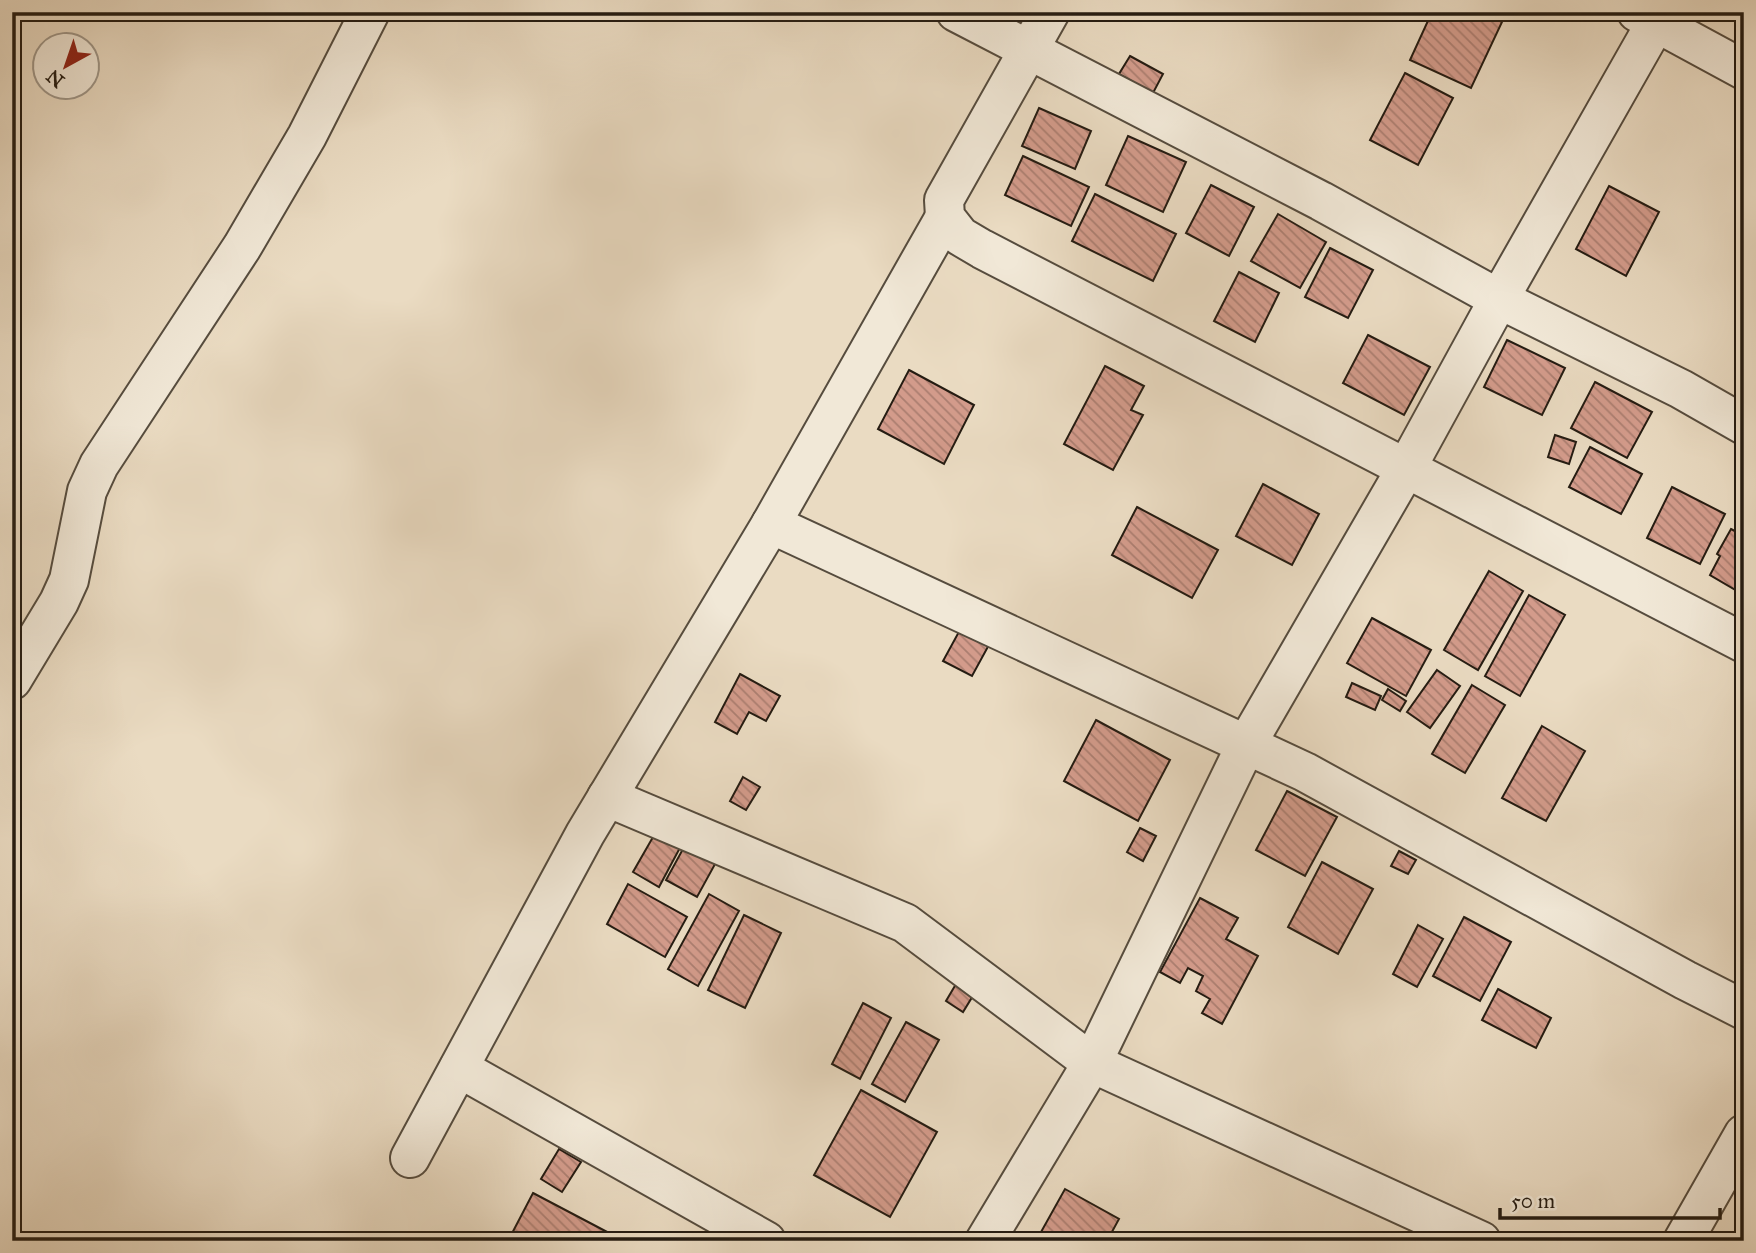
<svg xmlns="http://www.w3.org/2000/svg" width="1756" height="1253" viewBox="0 0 1756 1253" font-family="'IM FELL Great Primer',serif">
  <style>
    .building { fill: url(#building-back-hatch); stroke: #251c12; stroke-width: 2 }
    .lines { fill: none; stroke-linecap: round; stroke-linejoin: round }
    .minor-casing { stroke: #564c3e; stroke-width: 42 }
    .minor { stroke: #f1e8d7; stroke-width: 38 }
  </style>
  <defs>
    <pattern id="building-back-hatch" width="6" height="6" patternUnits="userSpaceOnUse" patternTransform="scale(1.75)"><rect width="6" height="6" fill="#d39b8b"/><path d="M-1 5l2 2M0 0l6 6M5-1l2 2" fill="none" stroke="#ab7e70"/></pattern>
  </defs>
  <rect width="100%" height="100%" fill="#eadbc2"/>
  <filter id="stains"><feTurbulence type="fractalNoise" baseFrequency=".00286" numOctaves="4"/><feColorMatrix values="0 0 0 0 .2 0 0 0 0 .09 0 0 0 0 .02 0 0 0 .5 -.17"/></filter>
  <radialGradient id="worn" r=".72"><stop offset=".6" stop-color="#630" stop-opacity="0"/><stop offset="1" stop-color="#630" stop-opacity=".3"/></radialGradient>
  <g class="building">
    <path d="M1342 12H1359L1355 19Z"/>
    <path d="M1432 12H1482L1502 22 1471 88 1410 60Z"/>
    <path d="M1130 56 1163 74 1153 93 1119 74Z"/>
    <path d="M1405 73 1453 98 1418 165 1370 140Z"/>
    <path d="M1039 108 1091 131 1075 169 1022 146Z"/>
    <path d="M1128 136 1186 162 1163 212 1106 185Z"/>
    <path d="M1023 156 1089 187 1071 226 1005 195Z"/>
    <path d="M1211 185 1254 207 1229 256 1186 233Z"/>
    <path d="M1609 186 1659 212 1626 276 1576 249Z"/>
    <path d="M1095 194 1176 234 1153 281 1072 241Z"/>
    <path d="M1278 214 1326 242 1300 288 1251 261Z"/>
    <path d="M1330 248 1373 270 1348 318 1305 297Z"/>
    <path d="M1239 272 1279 293 1255 342 1214 321Z"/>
    <path d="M1368 335 1430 367 1404 415 1343 383Z"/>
    <path d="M1507 340 1565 368 1542 415 1484 387Z"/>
    <path d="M1105 366 1144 386 1131 410 1143 415 1113 470 1064 444Z"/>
    <path d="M909 370 974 405 944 464 878 429Z"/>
    <path d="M1595 382 1652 412 1627 458 1571 428Z"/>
    <path d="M1555 435 1576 442 1569 464 1548 457Z"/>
    <path d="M1590 447 1642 474 1621 514 1569 487Z"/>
    <path d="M1263 484 1319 514 1292 565 1236 536Z"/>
    <path d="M1672 487 1725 514 1700 564 1647 538Z"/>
    <path d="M1137 507 1218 550 1192 598 1112 555Z"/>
    <path d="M1731 529 1744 536V595L1710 575 1720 556 1717 554Z"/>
    <path d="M1489 571 1523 591 1478 670 1444 650Z"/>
    <path d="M1529 595 1565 615 1520 696 1485 676Z"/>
    <path d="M1372 618 1431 650 1406 696 1347 663Z"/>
    <path d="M961 628 990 643 972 676 943 661Z"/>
    <path d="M1437 670 1460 686 1430 728 1407 712Z"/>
    <path d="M740 674 780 696 766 721 749 712 737 734 715 722Z"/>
    <path d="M1352 683 1381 696 1375 710 1346 697Z"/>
    <path d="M1472 685 1505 705 1465 773 1432 754Z"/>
    <path d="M1388 689 1406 701 1400 711 1382 700Z"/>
    <path d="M1096 720 1170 760 1138 821 1064 781Z"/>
    <path d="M1542 726 1585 751 1546 821 1502 798Z"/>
    <path d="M743 777 760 787 746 810 730 801Z"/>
    <path d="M1287 791 1337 817 1305 876 1256 850Z"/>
    <path d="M1140 828 1156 836 1143 861 1127 852Z"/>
    <path d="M657 830 682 844 659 887 633 872Z"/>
    <path d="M689 838 720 855 697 897 666 880Z"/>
    <path d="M1399 851 1416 860 1408 874 1391 866Z"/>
    <path d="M1322 862 1373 889 1338 954 1288 927Z"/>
    <path d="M628 884 687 917 665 957 607 924Z"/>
    <path d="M709 894 739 911 698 986 668 969Z"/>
    <path d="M1200 898 1238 918 1226 939 1258 956 1222 1024 1202 1013 1210 999 1196 991 1203 976 1188 968 1180 983 1160 972Z"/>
    <path d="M744 915 781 933 745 1008 708 990Z"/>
    <path d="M1464 917 1511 942 1480 1001 1433 976Z"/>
    <path d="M1418 925 1443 939 1417 987 1393 974Z"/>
    <path d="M956 984 974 994 963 1012 946 1001Z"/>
    <path d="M1498 989 1551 1018 1536 1048 1482 1020Z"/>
    <path d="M863 1003 891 1018 860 1079 832 1064Z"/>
    <path d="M906 1022 939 1040 905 1102 872 1084Z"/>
    <path d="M861 1090 937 1132 890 1217 814 1175Z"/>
    <path d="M559 1149 581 1162 562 1192 541 1179Z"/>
    <path d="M1065 1189 1119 1219 1107 1241H1036Z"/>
    <path d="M533 1193 611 1234 607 1241H508Z"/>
  </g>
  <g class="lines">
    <defs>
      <g id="minor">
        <path d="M956 12 1321 201 1499 299 1681 389 1744 425"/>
        <path d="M1050 12 944 200 945 217 960 236 982 249 1744 643"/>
        <path d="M1637 12 1744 70"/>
        <path d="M771 524 1305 772 1685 980 1744 1010"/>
        <path d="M12 680 59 602 69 580 87 491 99 465 242 247 307 136 370 12"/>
        <path d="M607 797 905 923 1092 1063 1481 1241"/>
        <path d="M459 1068 766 1241"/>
        <path d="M410 1158 585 834 771 524 945 217"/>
        <path d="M985 1241 1092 1063 1246 745 1407 467 1499 299 1662 12"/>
        <path d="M1683 1241 1744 1134"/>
      </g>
    </defs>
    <use href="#minor" class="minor-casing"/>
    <use href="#minor" class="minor"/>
  </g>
  <rect width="1756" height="1253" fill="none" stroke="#eadbc2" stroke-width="42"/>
  <rect x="14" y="14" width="1728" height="1225" fill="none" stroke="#251c12" stroke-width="3.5"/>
  <rect x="21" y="21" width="1714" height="1211" fill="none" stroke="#251c12" stroke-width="2"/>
  <g transform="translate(66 66) rotate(220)"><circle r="33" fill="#f1e8d7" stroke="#9f9688" stroke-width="2"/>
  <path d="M0-5L12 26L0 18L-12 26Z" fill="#8f2418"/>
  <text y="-10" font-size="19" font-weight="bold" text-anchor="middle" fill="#251c12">N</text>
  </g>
  <path d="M1500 1208v10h220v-10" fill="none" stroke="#251c12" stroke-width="3.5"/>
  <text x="1511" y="1208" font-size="21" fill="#251c12" stroke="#f1e8d7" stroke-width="5" paint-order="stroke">50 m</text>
  <rect width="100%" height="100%" filter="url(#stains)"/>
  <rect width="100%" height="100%" fill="url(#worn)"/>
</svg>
